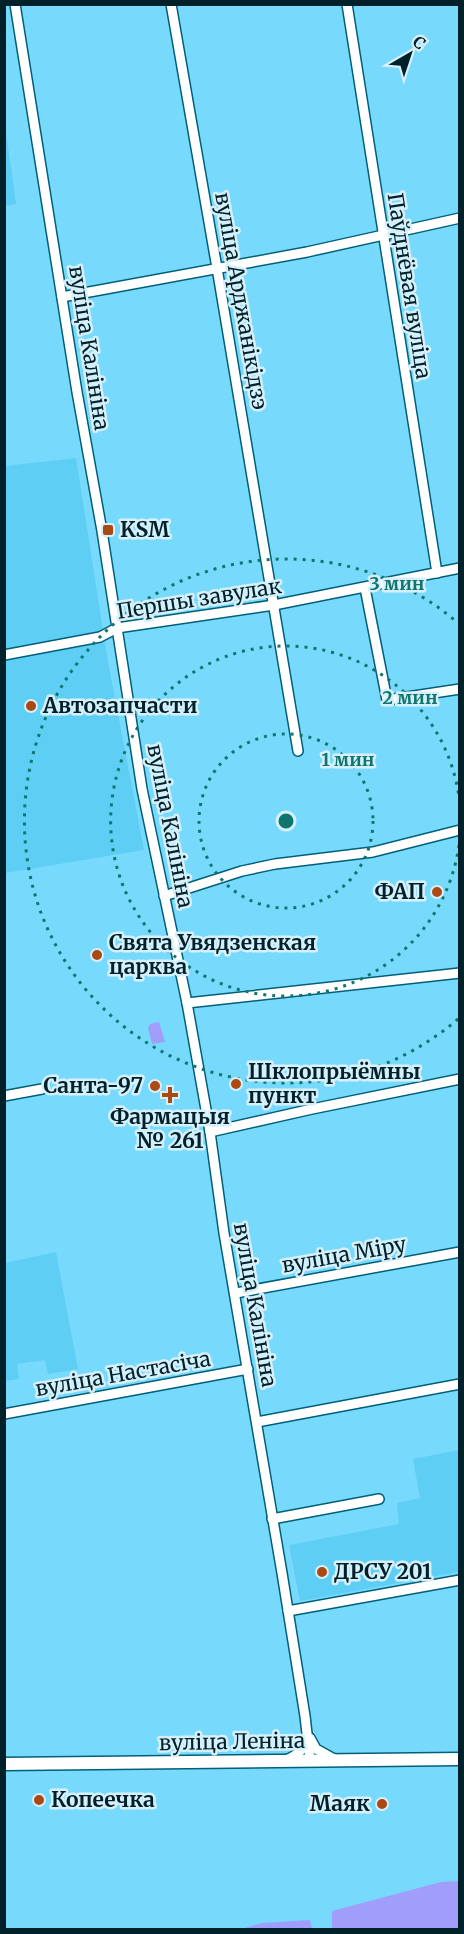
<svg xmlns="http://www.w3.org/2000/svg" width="464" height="1934" viewBox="0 0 464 1934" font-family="Merriweather,serif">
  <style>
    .built { fill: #5ecef5 }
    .water { fill: #a09efa }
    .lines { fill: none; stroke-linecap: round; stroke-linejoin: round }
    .minor-casing { stroke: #015f78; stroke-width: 12 }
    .major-casing { stroke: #015f78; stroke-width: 15 }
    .minor { stroke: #fff; stroke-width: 9 }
    .major { stroke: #fff; stroke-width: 12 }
    .ring { fill: none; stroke: #0f766e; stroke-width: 3; stroke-dasharray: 3 6 }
    .poi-dot { fill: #ac4812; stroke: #d6f0fb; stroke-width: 2 }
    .labels { text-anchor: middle; stroke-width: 5; stroke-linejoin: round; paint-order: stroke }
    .street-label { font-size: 21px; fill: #00202a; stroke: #d6f0fb }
    .poi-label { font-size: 21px; font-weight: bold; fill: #00202a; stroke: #d6f0fb; text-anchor: start }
    .centre { fill: #0f766e; stroke: #d6f0fb; stroke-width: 3 }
    .ring-label { font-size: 18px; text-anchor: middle; font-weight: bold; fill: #0f766e; stroke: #d6f0fb; stroke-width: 5; stroke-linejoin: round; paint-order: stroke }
  </style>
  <rect width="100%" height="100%" fill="#77dafd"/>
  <g class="built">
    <path d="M4 118 16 204 5 206H4Z"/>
    <path d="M76 458 108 662 144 850 5 873V466Z"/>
    <path d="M56 1252 78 1369 48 1374 45 1360 17 1364 19 1379 5 1381V1263Z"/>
    <path d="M459 1450V1572L300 1601 289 1545 399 1524 397 1503 420 1498 413 1459Z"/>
  </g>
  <g class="water">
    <path d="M159 1022 165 1042 152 1044 148 1028 150 1024Z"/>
    <path d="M459 1881V1929H332V1911L441 1882Z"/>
    <path d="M310 1920 312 1929H241L262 1923Z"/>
  </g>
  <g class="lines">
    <defs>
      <g id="minor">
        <path d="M15 4 77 392 102 531 142 789 187 1003 210 1132 224 1233 282 1573 305 1716 310 1760"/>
        <path d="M171 4 217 268 298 751"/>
        <path d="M347 4 437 573"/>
        <path d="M62 297 307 252 460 218"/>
        <path d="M365 588 387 700 460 689"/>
        <path d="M4 655 100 637 117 628 274 605 460 568"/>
        <path d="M164 896 242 871 275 864 373 852 460 830"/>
        <path d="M187 1003 460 973"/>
        <path d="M4 1096 42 1089"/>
        <path d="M210 1132 312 1109 460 1079"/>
        <path d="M236 1293 460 1252"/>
        <path d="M4 1414 248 1369"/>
        <path d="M257 1422 460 1384"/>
        <path d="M272 1519 379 1499"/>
        <path d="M288 1611 460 1580"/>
        <path d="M310 1738 316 1749 334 1759"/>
        <path d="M286 1760C297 1755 304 1751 306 1738"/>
      </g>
      <path id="major" d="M4 1764 460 1759"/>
    </defs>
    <use href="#minor" class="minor-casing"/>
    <use href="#major" class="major-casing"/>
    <use href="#minor" class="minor"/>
    <use href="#major" class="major"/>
  </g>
  <g class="ring">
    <circle cx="286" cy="821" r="87"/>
    <path d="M459 845A175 175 0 1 1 459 797"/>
    <path d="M458 1019A262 262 0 1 1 458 623"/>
  </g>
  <g class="poi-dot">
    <rect x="102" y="524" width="12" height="12" rx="3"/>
    <circle cx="31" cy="706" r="6"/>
    <circle cx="437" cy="892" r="6"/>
    <circle cx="97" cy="955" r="6"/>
    <circle cx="236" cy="1084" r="6"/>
    <circle cx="155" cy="1086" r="6"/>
    <path d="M167 1086h6v6h6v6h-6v6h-6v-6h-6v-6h6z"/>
    <circle cx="322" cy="1572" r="6"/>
    <circle cx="39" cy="1800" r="6"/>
    <circle cx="382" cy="1804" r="6"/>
  </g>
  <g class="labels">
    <g class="street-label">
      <text transform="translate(409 286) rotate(81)" y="7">Паўднёвая вуліца</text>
      <text transform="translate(241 301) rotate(80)" y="7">вуліца Арджанікідзэ</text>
      <text transform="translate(89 348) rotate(81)" y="7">вуліца Калініна</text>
      <text transform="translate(199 599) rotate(-9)" y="7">Першы завулак</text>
      <text transform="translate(170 826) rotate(79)" y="7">вуліца Калініна</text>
      <text transform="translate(344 1255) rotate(-10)" y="7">вуліца Міру</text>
      <text transform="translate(255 1305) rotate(80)" y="7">вуліца Калініна</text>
      <text transform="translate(123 1374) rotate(-10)" y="7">вуліца Настасіча</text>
      <text transform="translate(232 1742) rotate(-1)" y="7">вуліца Леніна</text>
    </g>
    <g class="poi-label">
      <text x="120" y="537">KSM</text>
      <text x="43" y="713">Автозапчасти</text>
      <text x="425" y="899" text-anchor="end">ФАП</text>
      <text x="109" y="950">Свята Увядзенская<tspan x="109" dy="24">царква</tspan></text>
      <text x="248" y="1079">Шклопрыёмны<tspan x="248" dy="24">пункт</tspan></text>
      <text x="143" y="1093" text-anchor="end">Санта-97</text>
      <text x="170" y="1124" text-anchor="middle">Фармацыя<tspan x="170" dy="24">№ 261</tspan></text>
      <text x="334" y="1579">ДРСУ 201</text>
      <text x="51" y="1807">Копеечка</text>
      <text x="370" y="1811" text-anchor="end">Маяк</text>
    </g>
  </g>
  <circle cx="286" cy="821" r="9" class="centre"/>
  <g class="ring-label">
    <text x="397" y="590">3 мин</text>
    <text x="410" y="704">2 мин</text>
    <text x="348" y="766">1 мин</text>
  </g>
  <rect width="464" height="1934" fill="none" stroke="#00202a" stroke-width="12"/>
  <g transform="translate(410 54) rotate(39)" stroke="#d6f0fb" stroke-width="4.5" paint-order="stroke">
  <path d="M0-4.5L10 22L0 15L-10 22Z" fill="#00202a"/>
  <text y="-9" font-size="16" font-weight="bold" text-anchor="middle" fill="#00202a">С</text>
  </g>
</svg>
